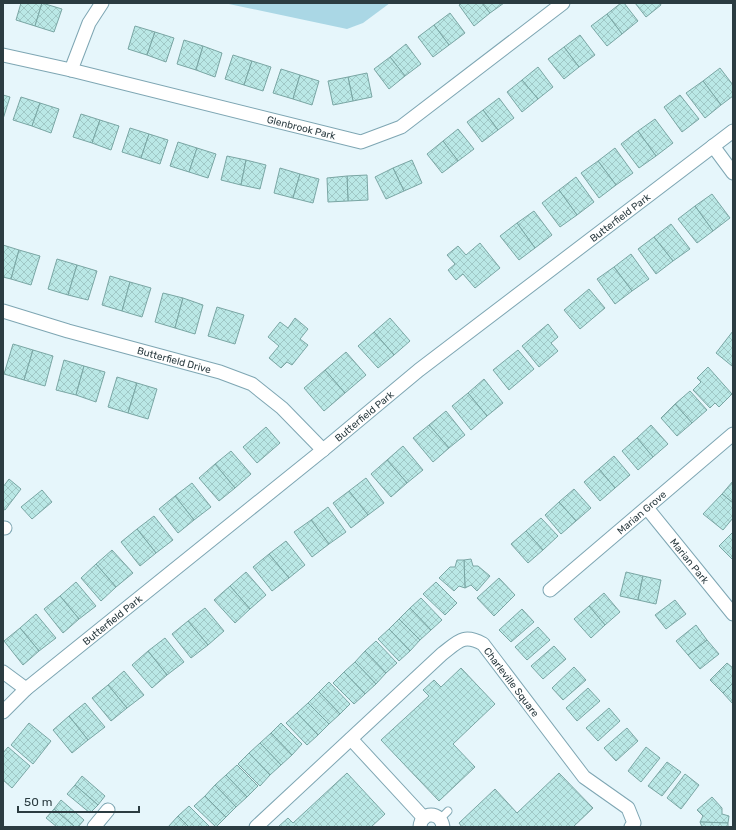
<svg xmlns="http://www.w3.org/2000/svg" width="736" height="830" viewBox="0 0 736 830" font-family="Rubik,sans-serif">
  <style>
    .green { fill: #aad7e5 }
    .building { fill: url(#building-cross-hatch); stroke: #7aa6a4 }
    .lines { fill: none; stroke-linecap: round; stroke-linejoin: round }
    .lane-casing { stroke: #7ea6b3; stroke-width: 9 }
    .street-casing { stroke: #7ea6b3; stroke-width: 15 }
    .lane { stroke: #fff; stroke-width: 7 }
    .street { stroke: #fff; stroke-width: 13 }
    .labels { text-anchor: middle; stroke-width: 3; stroke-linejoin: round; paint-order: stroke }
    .street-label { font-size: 10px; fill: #2b3c41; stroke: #e6f6fb }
  </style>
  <defs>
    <pattern id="building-cross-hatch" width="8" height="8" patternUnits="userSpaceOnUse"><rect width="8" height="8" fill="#bae8e6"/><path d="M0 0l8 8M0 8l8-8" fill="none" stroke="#a0c8c6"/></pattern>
  </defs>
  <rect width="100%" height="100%" fill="#e6f6fb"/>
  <path class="green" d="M224 3H390L363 23 347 29Z"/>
  <g class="building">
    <path d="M21 3H42L35 26 16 20Z"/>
    <path d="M42 3 62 9 54 32 35 26Z"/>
    <path d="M462 3H482L490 13 474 26 459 5Z"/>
    <path d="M482 3H504L490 13Z"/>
    <path d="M621 3H624L638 21 622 34 607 14Z"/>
    <path d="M635 3H660L661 5 646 17Z"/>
    <path d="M450 13 465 33 449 45 434 25Z"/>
    <path d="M607 14 622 34 607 46 591 26Z"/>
    <path d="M434 25 449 45 433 57 418 37Z"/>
    <path d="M135 26 155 32 147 55 128 49Z"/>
    <path d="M155 32 174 38 166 62 147 55Z"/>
    <path d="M580 35 595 55 579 67 564 47Z"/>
    <path d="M184 40 203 46 196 70 177 64Z"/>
    <path d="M406 44 421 64 405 76 390 57Z"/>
    <path d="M203 46 222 53 215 77 196 70Z"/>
    <path d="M564 47 579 67 564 79 548 59Z"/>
    <path d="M233 55 252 61 244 85 225 79Z"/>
    <path d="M390 57 405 76 389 89 374 69Z"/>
    <path d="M252 61 271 67 263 91 244 85Z"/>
    <path d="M538 67 553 87 538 99 522 80Z"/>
    <path d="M720 68 733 85V96L721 105 703 81Z"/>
    <path d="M281 69 300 75 293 99 273 93Z"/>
    <path d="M367 73 372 97 353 101 348 77Z"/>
    <path d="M300 75 319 81 312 105 293 99Z"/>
    <path d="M348 77 353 101 333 105 328 81Z"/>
    <path d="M522 80 538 99 522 112 507 92Z"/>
    <path d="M703 81 721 105 705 118 686 93Z"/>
    <path d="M3 95 10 97 3 119Z"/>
    <path d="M680 95 699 119 682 132 664 107Z"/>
    <path d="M21 97 40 103 32 126 13 120Z"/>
    <path d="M499 98 514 118 498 130 483 110Z"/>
    <path d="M40 103 59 109 51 133 32 126Z"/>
    <path d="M483 110 498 130 482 142 467 122Z"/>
    <path d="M81 114 100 120 92 143 73 137Z"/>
    <path d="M655 119 673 143 656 156 638 131Z"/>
    <path d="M100 120 119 126 111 150 92 143Z"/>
    <path d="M130 128 149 134 141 158 122 152Z"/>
    <path d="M458 129 474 149 458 161 443 141Z"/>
    <path d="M638 131 656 156 639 168 621 144Z"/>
    <path d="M149 134 168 140 160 164 141 158Z"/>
    <path d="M443 141 458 161 442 173 427 154Z"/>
    <path d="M178 142 197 148 189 172 170 166Z"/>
    <path d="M197 148 216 154 208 178 189 172Z"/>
    <path d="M615 148 633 173 616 185 598 161Z"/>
    <path d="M227 156 246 160 241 185 221 180Z"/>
    <path d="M246 160 266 165 260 189 241 185Z"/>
    <path d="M412 160 422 183 404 191 393 168Z"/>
    <path d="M598 161 616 185 599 198 581 173Z"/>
    <path d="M280 168 300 174 293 198 274 193Z"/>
    <path d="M393 168 404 191 386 199 375 177Z"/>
    <path d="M300 174 319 179 313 203 293 198Z"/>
    <path d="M367 175 368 200 348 201 347 176Z"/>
    <path d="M347 176 348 201 328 202 327 178Z"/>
    <path d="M576 177 594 202 577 215 559 190Z"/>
    <path d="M559 190 577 215 560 227 542 203Z"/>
    <path d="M712 194 730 218 713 231 695 206Z"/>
    <path d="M695 206 713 231 697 243 678 219Z"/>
    <path d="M534 211 552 235 535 248 517 223Z"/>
    <path d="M517 223 535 248 519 260 500 236Z"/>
    <path d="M671 224 690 249 673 261 654 237Z"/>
    <path d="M654 237 673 261 656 274 638 249Z"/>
    <path d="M480 243 500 268 475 288 463 274 456 280 448 270 455 264 447 255 458 246 466 255Z"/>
    <path d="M3 245 19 250 11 279 3 277Z"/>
    <path d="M19 250 40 256 31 285 11 279Z"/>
    <path d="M631 254 649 279 632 291 614 267Z"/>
    <path d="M57 259 77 265 68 295 48 289Z"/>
    <path d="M77 265 97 271 88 300 68 295Z"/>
    <path d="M614 267 632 291 615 304 597 279Z"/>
    <path d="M110 276 130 282 122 311 102 305Z"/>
    <path d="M130 282 151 288 142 317 122 311Z"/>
    <path d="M589 289 605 308 580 329 564 310Z"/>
    <path d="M163 293 183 298 175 328 155 322Z"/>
    <path d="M183 298 203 305 195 334 175 328Z"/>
    <path d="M217 307 244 315 235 344 208 336Z"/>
    <path d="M295 318 308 329 300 339 308 345 292 365 287 362 281 368 269 358 279 346 268 337 280 322 288 328Z"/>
    <path d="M390 318 410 341 394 355 374 332Z"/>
    <path d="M548 324 558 337 551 343 558 351 539 367 522 346Z"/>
    <path d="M733 331V366H732L716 353Z"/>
    <path d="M374 332 394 355 378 368 358 346Z"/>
    <path d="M13 344 33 350 24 380 4 374Z"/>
    <path d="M33 350 53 356 45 386 24 380Z"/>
    <path d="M518 350 534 369 509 390 493 370Z"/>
    <path d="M346 352 366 375 345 393 325 370Z"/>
    <path d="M64 360 84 366 76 395 56 390Z"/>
    <path d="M84 366 105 372 96 402 76 395Z"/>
    <path d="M708 367 732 394 719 407 715 403 710 408 693 390 701 382 697 378Z"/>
    <path d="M325 370 345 393 324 411 304 388Z"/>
    <path d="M117 377 137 383 128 413 108 407Z"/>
    <path d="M484 379 503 403 487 416 468 393Z"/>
    <path d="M137 383 157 389 148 419 128 413Z"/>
    <path d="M690 391 707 410 692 423 675 404Z"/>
    <path d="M468 393 487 416 471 430 452 406Z"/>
    <path d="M675 404 692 423 677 436 661 418Z"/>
    <path d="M446 411 465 435 449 448 429 425Z"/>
    <path d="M429 425 449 448 433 462 413 438Z"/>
    <path d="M651 425 668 444 653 457 637 438Z"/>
    <path d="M266 427 280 443 257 463 243 447Z"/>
    <path d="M637 438 653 457 638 470 622 451Z"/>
    <path d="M403 446 423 470 407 483 387 460Z"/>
    <path d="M231 451 251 474 235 488 215 464Z"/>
    <path d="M614 456 630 475 615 488 599 469Z"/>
    <path d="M387 460 407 483 391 497 371 474Z"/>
    <path d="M215 464 235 488 219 501 199 478Z"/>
    <path d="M599 469 615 488 600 501 584 482Z"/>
    <path d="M366 478 384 503 368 515 349 491Z"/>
    <path d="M9 479 21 489 5 510 3 509V487Z"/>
    <path d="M733 481V503L722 494Z"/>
    <path d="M192 483 211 507 194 520 175 496Z"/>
    <path d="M574 489 591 508 576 521 559 502Z"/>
    <path d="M42 490 52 502 32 519 21 507Z"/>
    <path d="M349 491 368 515 351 528 333 503Z"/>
    <path d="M722 494 733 503V518L723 530 703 514Z"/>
    <path d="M175 496 194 520 178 533 159 509Z"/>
    <path d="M559 502 576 521 561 534 545 515Z"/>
    <path d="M328 507 346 532 329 544 311 520Z"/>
    <path d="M154 516 173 540 156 553 137 529Z"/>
    <path d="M541 518 558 536 543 550 526 531Z"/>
    <path d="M311 520 329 544 312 557 294 532Z"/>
    <path d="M137 529 156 553 140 566 121 542Z"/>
    <path d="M526 531 543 550 528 563 511 544Z"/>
    <path d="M733 532V560L719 546Z"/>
    <path d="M286 541 305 565 289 578 269 554Z"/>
    <path d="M112 550 133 573 116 587 96 564Z"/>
    <path d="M269 554 289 578 272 591 253 567Z"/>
    <path d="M471 559 473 566H478L490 576 477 591 471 585 465 588 464 560Z"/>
    <path d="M457 560H464L465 588 459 586 454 591 439 578 450 567H455Z"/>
    <path d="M96 564 116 587 101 601 81 578Z"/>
    <path d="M246 572 266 595 250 609 230 586Z"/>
    <path d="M626 572 643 576 638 600 620 596Z"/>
    <path d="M643 576 661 580 656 604 638 600Z"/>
    <path d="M499 578 515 595 494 616 477 598Z"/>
    <path d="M76 582 96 606 79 619 60 596Z"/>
    <path d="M436 582 457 603 445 615 423 594Z"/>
    <path d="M230 586 250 609 235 623 214 600Z"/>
    <path d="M604 593 620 612 605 625 589 606Z"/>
    <path d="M60 596 79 619 63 633 44 609Z"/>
    <path d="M421 598 442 620 431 630 410 608Z"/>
    <path d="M675 600 686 614 666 629 655 615Z"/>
    <path d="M589 606 605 625 591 638 574 619Z"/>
    <path d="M205 608 224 631 208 645 188 621Z"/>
    <path d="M410 608 431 630 420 640 399 619Z"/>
    <path d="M522 609 534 622 511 642 499 630Z"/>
    <path d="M36 614 56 638 39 651 20 628Z"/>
    <path d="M399 619 420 640 410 651 389 629Z"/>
    <path d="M188 621 208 645 191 658 172 634Z"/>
    <path d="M696 625 707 640 688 655 676 641Z"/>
    <path d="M538 627 550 640 527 660 515 647Z"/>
    <path d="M20 628 39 651 23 665 4 641Z"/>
    <path d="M389 629 410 651 399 661 378 639Z"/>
    <path d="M165 638 184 662 167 675 148 651Z"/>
    <path d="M707 640 719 654 700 669 688 655Z"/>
    <path d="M376 641 397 663 386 673 365 651Z"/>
    <path d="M554 646 566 659 543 679 531 666Z"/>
    <path d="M148 651 167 675 152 688 132 665Z"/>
    <path d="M365 651 386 673 376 684 355 662Z"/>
    <path d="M355 662 376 684 365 694 344 672Z"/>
    <path d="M727 663 733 668V683L723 693 710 680Z"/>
    <path d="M574 667 586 680 563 700 552 688Z"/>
    <path d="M461 668 495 704 453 744 475 767 439 801 381 740 429 696 423 690 434 680 441 687Z"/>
    <path d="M124 671 144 695 127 708 108 685Z"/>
    <path d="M344 672 365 694 354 704 333 683Z"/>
    <path d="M329 682 350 704 340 714 319 692Z"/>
    <path d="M733 683V704L723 693Z"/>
    <path d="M108 685 127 708 111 721 92 698Z"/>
    <path d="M588 688 600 701 577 721 566 708Z"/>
    <path d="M319 692 340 714 329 724 308 703Z"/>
    <path d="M85 703 105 727 88 740 69 716Z"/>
    <path d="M308 703 329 724 318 735 297 713Z"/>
    <path d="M609 708 620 721 598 741 586 728Z"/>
    <path d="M297 713 318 735 307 745 286 723Z"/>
    <path d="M69 716 88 740 72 753 53 730Z"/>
    <path d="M29 723 51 741 33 764 11 745Z"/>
    <path d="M281 723 302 744 292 755 271 733Z"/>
    <path d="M627 728 638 741 616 761 604 748Z"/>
    <path d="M271 733 292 755 281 765 260 743Z"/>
    <path d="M260 743 281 765 270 775 249 753Z"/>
    <path d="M8 747 30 766 12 788 3 780V753Z"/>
    <path d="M646 747 660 758 641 782 628 771Z"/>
    <path d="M249 753 270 775 260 786 238 764Z"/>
    <path d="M667 762 681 772 662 796 648 786Z"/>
    <path d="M237 765 258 786 247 797 226 775Z"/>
    <path d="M347 773 385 814 371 827H278L288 818 293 823Z"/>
    <path d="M559 773 593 808 573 827H462L459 823 495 789 517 813Z"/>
    <path d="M685 774 699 785 681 809 667 798Z"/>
    <path d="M226 775 247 797 236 807 215 785Z"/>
    <path d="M82 776 105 796 98 805 75 785Z"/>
    <path d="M75 785 98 805 90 813 67 794Z"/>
    <path d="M215 785 236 807 226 817 205 796Z"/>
    <path d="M205 796 226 817 216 827 194 806Z"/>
    <path d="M712 797 722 808V814L729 816 728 823 700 822 703 816 697 810Z"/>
    <path d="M61 800 84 820 78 827H75L54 809Z"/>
    <path d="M189 806 210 827H189L178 816Z"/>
    <path d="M54 809 75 827H57L46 818Z"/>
    <path d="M178 816 189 827H168Z"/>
    <path d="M700 822 728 823V827H702Z"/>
  </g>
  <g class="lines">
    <defs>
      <path id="lane" d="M440 819 448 811"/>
      <g id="street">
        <path id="s1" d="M3 55 71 70 361 142 401 127 563 3"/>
        <path d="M71 70 89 23 102 3"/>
        <path d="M713 146 733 173"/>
        <path id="s2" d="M3 311 68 331 220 372 252 384 282 408 323 450"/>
        <path id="s3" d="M647 508 733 614"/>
        <path d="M3 528H5"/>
        <path id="s4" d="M550 590 733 434"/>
        <path d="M3 672 26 689"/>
        <path id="s5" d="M3 712 26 689 323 450 419 370 733 131"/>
        <path d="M351 739 424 818"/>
        <path d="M94 827 108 810"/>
        <path id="s6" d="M256 827 442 654C458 642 463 633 483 644L584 777 628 808 634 823 631 827"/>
        <path d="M420 827C421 811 441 811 443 827"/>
      </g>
    </defs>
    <use href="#lane" class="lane-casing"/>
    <use href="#street" class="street-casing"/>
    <use href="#lane" class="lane"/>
    <use href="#street" class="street"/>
  </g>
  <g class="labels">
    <g class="street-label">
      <text dy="4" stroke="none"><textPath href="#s1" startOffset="307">Glenbrook Park</textPath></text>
      <text dy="4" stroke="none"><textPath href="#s5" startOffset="791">Butterfield Park</textPath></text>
      <text dy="4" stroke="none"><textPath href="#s2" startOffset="178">Butterfield Drive</textPath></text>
      <text dy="4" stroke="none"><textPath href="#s5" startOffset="467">Butterfield Park</textPath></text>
      <text dy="4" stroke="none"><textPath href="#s4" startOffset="120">Marian Grove</textPath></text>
      <text dy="4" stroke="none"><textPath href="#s3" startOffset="68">Marian Park</textPath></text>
      <text dy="4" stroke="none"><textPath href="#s5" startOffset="143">Butterfield Park</textPath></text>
      <text dy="4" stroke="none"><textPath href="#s6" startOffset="348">Charleville Square</textPath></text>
    </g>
  </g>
  <rect width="736" height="830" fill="none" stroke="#2b3c41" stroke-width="8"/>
  <path d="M18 806v6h121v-6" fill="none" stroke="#2b3c41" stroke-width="2"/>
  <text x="24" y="806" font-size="12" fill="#2b3c41" stroke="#e6f6fb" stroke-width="3" paint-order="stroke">50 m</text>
</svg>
